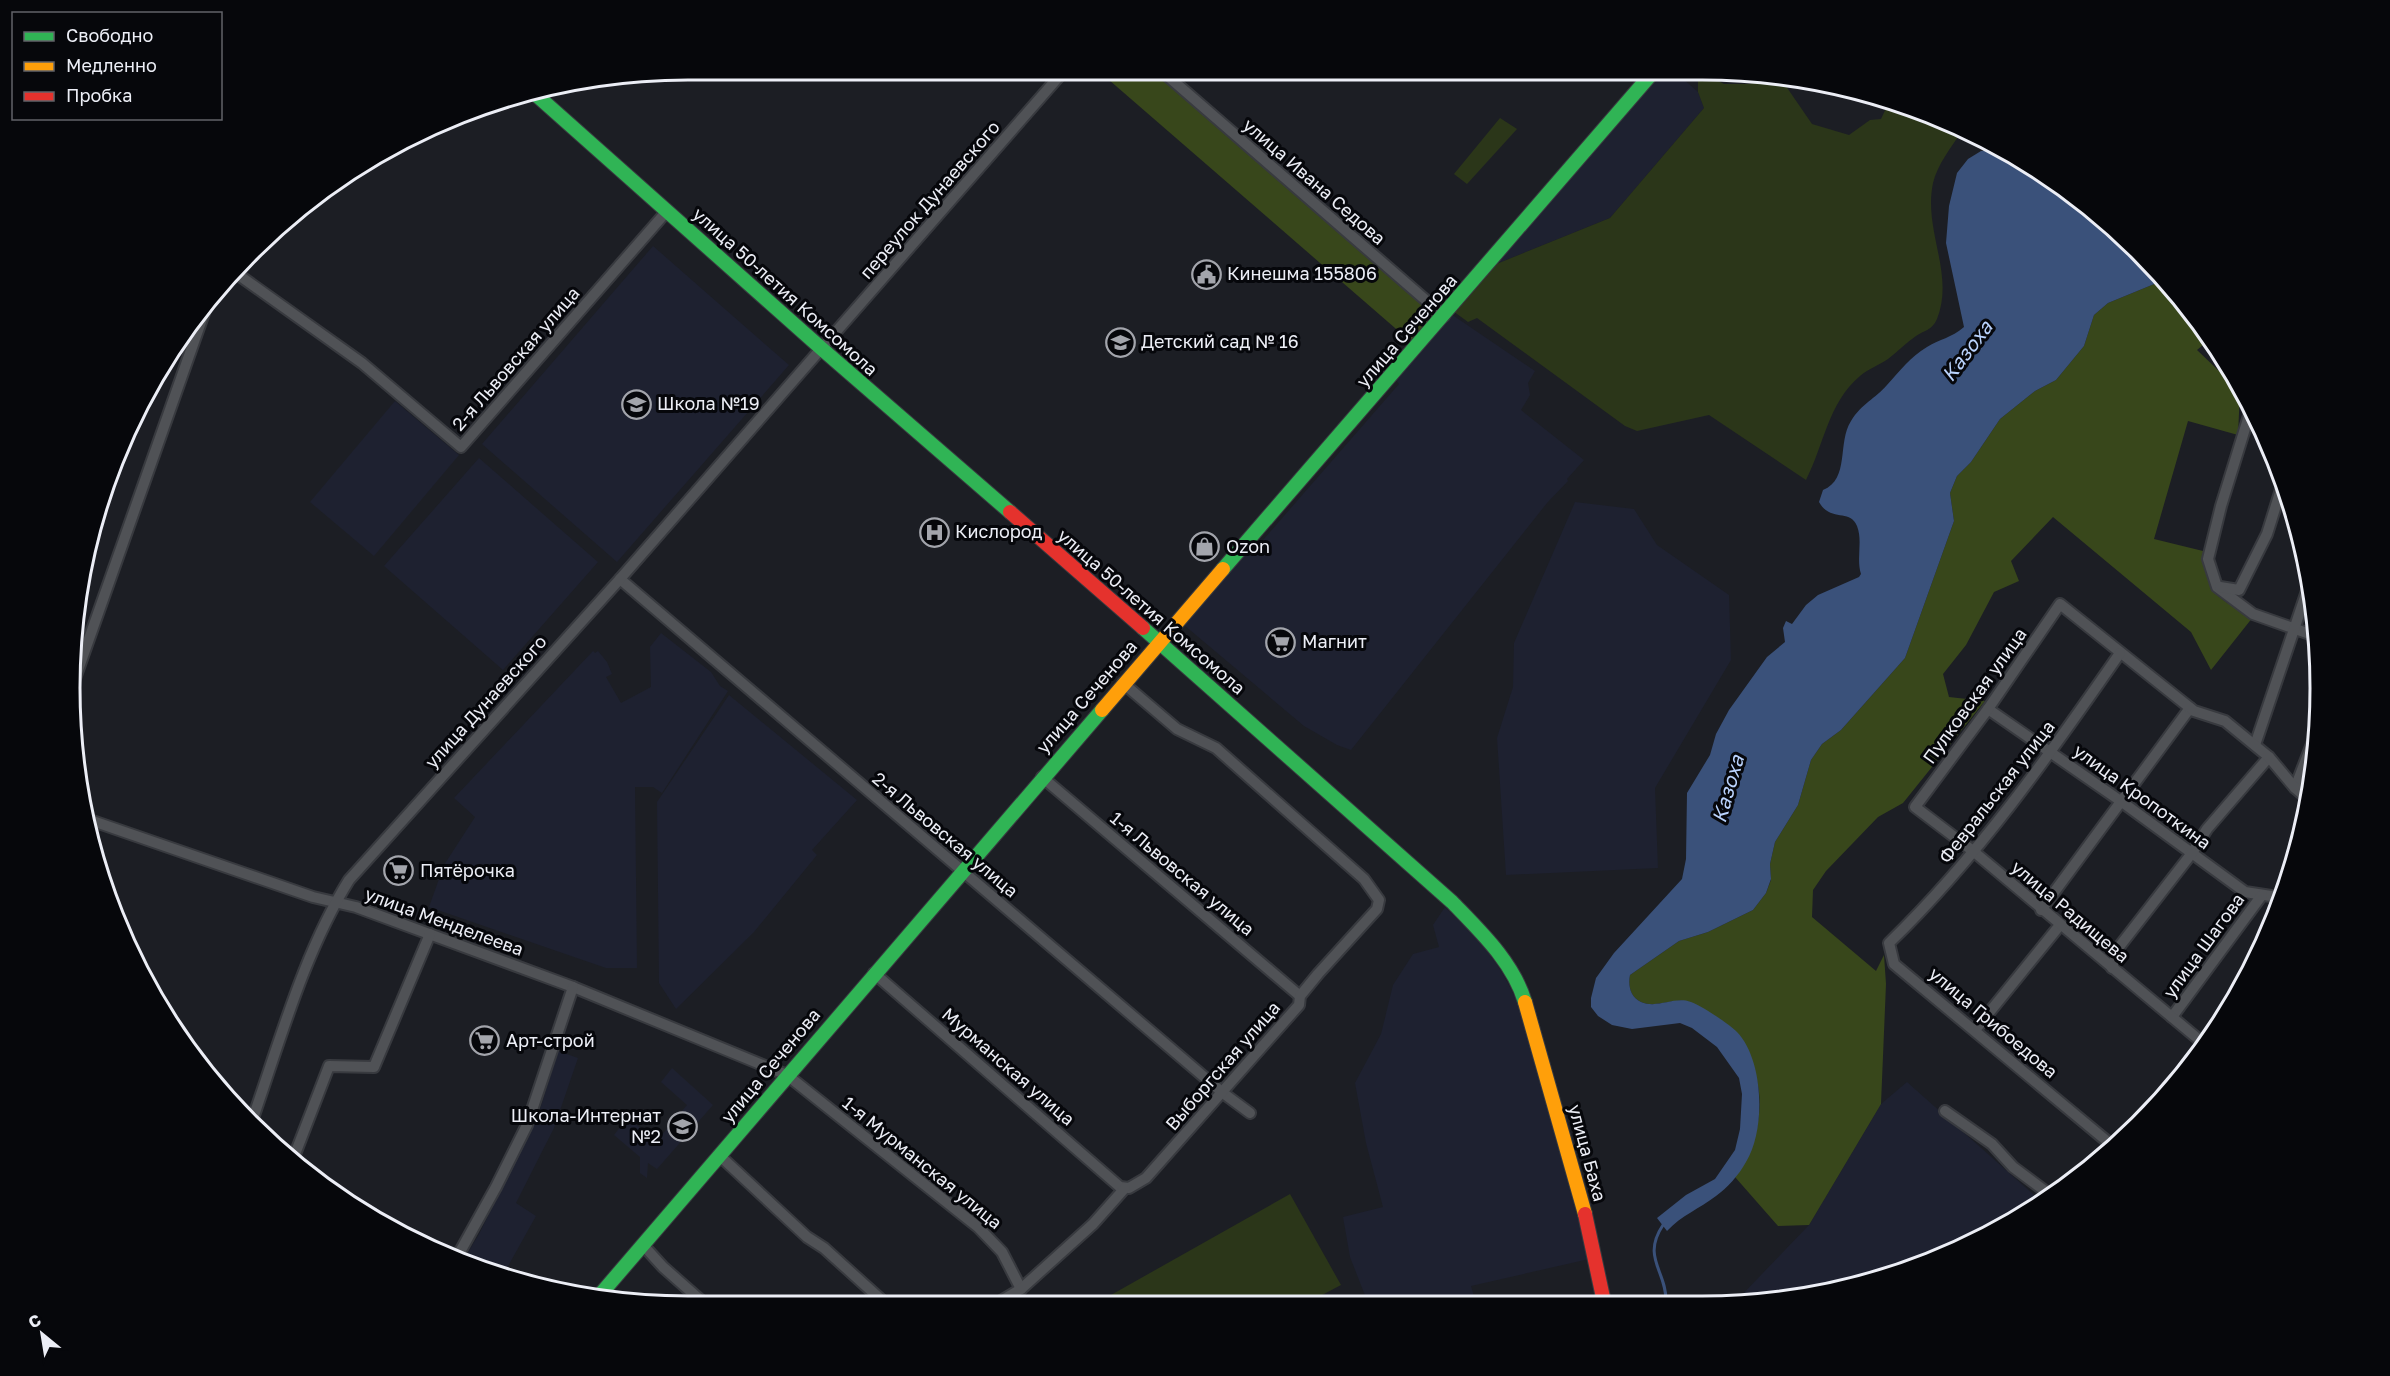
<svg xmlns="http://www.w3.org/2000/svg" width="2390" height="1376" viewBox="0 0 2390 1376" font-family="'Golos Text',sans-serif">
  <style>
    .built { fill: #1e2130 }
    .green { fill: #2b3619 }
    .forest { fill: #38471b }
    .water { fill: #3a517a }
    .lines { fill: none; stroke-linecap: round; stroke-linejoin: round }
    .stream { stroke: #3a517a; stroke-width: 3 }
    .street-casing { stroke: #383a3f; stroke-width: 14 }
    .fast-casing { stroke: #383a3f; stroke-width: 16 }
    .slow-casing { stroke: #383a3f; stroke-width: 16 }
    .jam-casing { stroke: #383a3f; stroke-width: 16 }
    .street { stroke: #505256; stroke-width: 10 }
    .fast { stroke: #30b455; stroke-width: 14 }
    .slow { stroke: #ff9f0a; stroke-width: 14 }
    .jam { stroke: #e5322d; stroke-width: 14 }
    .labels { text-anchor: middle; stroke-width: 6; stroke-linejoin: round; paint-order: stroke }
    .street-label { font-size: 18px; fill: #eceef6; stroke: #06070b }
    .poi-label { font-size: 18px; fill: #eceef6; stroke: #06070b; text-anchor: start }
    .water-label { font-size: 20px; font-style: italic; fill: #bad3fd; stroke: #06070b }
    .rim { fill: none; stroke: #eceef6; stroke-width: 3 }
  </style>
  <rect width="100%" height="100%" fill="#1c1e24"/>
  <g class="built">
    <path d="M1662 71H1674L1698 92 1704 108 1610 218 1494 265Z"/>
    <path d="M653 246 789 365 617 562 482 444Z"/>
    <path d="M1451 314 1535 371 1528 383 1530 395 1521 410 1584 460 1567 479 1568 481 1547 503 1351 750 1337 745 1304 726 1184 625 1252 545 1256 548 1399 384 1396 380Z"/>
    <path d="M395 401 459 455 374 556 310 502Z"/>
    <path d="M479 458 598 562 503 670 384 566Z"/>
    <path d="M1575 502 1634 509 1657 545 1729 595 1731 660 1655 788 1658 868 1506 875 1497 738 1513 687 1514 643Z"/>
    <path d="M661 633 711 672 720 686 728 691 662 793 653 787H635L637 968H606L429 907 444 865 475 817 454 798 593 651 595 653 598 651 607 662 612 674 606 677 621 703 651 687 650 647Z"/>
    <path d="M729 695 857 800 812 850 817 855 754 932 676 1009 659 983 657 802Z"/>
    <path d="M1445 907 1483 944 1503 974 1518 1002 1589 1259 1471 1286 1476 1303H1368L1350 1257 1343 1217 1383 1207 1366 1143 1355 1083 1381 1034 1393 985 1413 954 1439 947 1433 925Z"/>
    <path d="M558 1051 578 1058 554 1128 516 1203 536 1216 502 1277 489 1274 462 1262 479 1234 537 1119Z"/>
    <path d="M672 1068 713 1105 657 1169 648 1163 647 1178 640 1173V1157L614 1135 628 1117 656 1142 687 1105 661 1082Z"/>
    <path d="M1907 1082 2044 1204 1901 1274 1782 1302H1738L1737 1300 1809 1225 1881 1104Z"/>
  </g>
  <g class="green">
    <path d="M1698 70 1724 84H1750L1759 76 1765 84 1779 76 1812 124 1849 135 1870 120 1881 119 1888 104 1922 123 1926 116 1962 131C1952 146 1937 165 1933 183 1923 230 1955 274 1937 319 1932 330 1925 330 1916 336 1906 343 1897 352 1888 359 1879 365 1868 369 1860 376 1828 403 1824 445 1806 480L1709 415 1637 431 1625 426 1477 318 1468 322 1453 311 1494 265 1610 218 1704 108 1698 92Z"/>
    <path d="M1500 118 1517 129 1467 184 1454 174Z"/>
    <path d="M1290 1194 1341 1285 1307 1303 1095 1304Z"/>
  </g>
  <g class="forest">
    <path d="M1154 72 1434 314 1410 341 1101 73Z"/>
    <path d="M2164 280 2193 311 2210 339 2197 350 2240 391 2238 435 2188 421 2154 539 2203 551C2207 595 2217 598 2253 617L2211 670 2191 632 2053 517 2011 561 2019 581 1994 592 1966 645 1943 674 1949 697 1985 701 1903 803 1878 817 1826 871 1813 890 1812 917 1876 971 1884 955 1886 984 1881 1104 1809 1225 1778 1226 1735 1177C1754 1153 1765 1111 1757 1081 1754 1072 1750 1063 1746 1055 1743 1048 1741 1039 1737 1034 1732 1025 1701 1007 1691 1003 1675 996 1658 1009 1641 1002 1630 997 1628 985 1630 975L1679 941 1708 932 1753 910 1766 893 1771 880 1770 864 1775 842 1798 805 1811 760 1822 744 1841 730 1905 658 1954 521 1950 493 1957 476 1971 462 2000 419 2035 391 2056 380 2084 346 2094 315 2108 303Z"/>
  </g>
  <path class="water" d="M2006 150 2110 223 2164 280 2108 303 2094 315 2084 346 2056 380 2035 391 2000 419 1971 462 1957 476 1950 493 1954 521 1905 658 1841 730 1822 744 1811 760 1798 805 1775 842 1770 864 1771 879 1766 893 1753 910 1708 932 1679 941 1630 975C1628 985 1630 997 1641 1002 1658 1009 1674 996 1691 1002 1702 1006 1728 1023 1737 1032 1764 1060 1766 1130 1746 1162 1739 1175 1727 1188 1716 1196 1699 1209 1682 1215 1667 1231L1657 1218 1686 1195 1715 1179 1735 1150 1740 1129 1742 1094 1739 1078 1717 1047 1692 1028 1680 1023 1632 1029 1612 1025 1598 1016 1591 1007V998L1596 978 1614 953 1682 879 1686 859 1687 793 1710 755 1716 734 1729 710 1767 657 1785 642 1783 628 1786 621 1792 624 1806 605 1818 595 1859 577 1861 574C1856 558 1863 541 1857 526 1850 508 1831 523 1819 502L1823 490C1850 479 1837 443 1851 421 1862 403 1875 399 1887 385 1900 371 1910 357 1927 347 1940 339 1951 338 1964 327L1946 243 1949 206 1957 173 1968 159 1981 151Z"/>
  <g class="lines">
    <path class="stream" d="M1663 1225C1641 1258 1667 1271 1666 1302"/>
    <defs>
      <g id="street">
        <path d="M1163 72 1444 316"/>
        <path d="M233 271 362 363 461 447 667 211"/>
        <path d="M2252 406 2221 506 2208 559 2217 587 2253 614 2318 637"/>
        <path d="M620 579 1223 1093 1250 1113"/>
        <path d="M2220 587 2239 590 2267 534 2283 483"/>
        <path d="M72 687 208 302"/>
        <path d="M1988 709 2122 802 2245 892 2271 896 2281 902"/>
        <path d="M2255 745 2309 585"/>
        <path d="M1042 777 1300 996"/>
        <path d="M2295 788 2317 731"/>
        <path d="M84 818 313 897 356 907 573 987 787 1075 978 1227 1002 1252 1021 1289"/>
        <path d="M2041 910 2190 708"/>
        <path d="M2112 968 2119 947 2192 853 2207 829 2269 757"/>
        <path d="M874 973 1120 1187 1129 1188 1146 1178 1299 1005 1300 996 1318 974 1377 909 1379 900 1364 879 1216 748 1177 729 1123 683"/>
        <path d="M2172 1017 2262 895"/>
        <path d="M1975 1030 2060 925"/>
        <path d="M2203 1043 1973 851 1915 807 1988 709 2060 604 2194 711 2225 721 2269 757 2295 788 2309 800"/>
        <path d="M1945 1111 1992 1144 2013 1167 2053 1197"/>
        <path d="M251 1124C279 1044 304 952 349 880L620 579 1062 73"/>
        <path d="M2114 1147 1894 964 1889 943C1978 857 2050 754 2120 653"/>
        <path d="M719 1155 807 1237 824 1248 887 1305"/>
        <path d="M292 1162 329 1066 374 1067 430 934"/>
        <path d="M643 1245 663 1267 706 1305"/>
        <path d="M456 1259 496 1187 527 1125 573 987"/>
        <path d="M996 1304 1021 1289 1093 1224 1125 1188"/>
      </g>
      <g id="fast">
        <path d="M533 92 822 349 1010 512"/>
        <path d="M1223 569 1654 71"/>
        <path d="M1143 628 1452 902C1480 931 1513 962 1525 1002"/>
        <path d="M599 1296 1102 710"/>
      </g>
      <g id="slow">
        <path d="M1102 710 1223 569"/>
        <path d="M1525 1002 1585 1214"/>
      </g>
      <g id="jam">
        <path d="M1010 512 1143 628"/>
        <path d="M1585 1214 1604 1302"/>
      </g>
    </defs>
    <use href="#street" class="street-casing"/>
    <use href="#fast" class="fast-casing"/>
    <use href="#slow" class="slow-casing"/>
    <use href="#jam" class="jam-casing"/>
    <use href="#street" class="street"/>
    <use href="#fast" class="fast"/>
    <use href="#slow" class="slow"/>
    <use href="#jam" class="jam"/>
  </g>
  <defs>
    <symbol id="civic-ring" viewBox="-11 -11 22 22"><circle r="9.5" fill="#06070b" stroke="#a3a5ac" stroke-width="1.5"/><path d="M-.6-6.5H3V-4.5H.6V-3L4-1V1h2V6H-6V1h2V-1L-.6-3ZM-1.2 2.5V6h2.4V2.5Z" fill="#a3a5ac"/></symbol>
    <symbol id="school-ring" viewBox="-11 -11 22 22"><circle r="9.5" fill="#06070b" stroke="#a3a5ac" stroke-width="1.5"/><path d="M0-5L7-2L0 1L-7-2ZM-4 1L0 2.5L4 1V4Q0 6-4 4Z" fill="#a3a5ac"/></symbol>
    <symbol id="hospital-ring" viewBox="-11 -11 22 22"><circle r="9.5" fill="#06070b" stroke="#a3a5ac" stroke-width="1.5"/><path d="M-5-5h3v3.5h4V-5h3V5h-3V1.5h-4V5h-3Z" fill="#a3a5ac"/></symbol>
    <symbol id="shop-ring" viewBox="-11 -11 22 22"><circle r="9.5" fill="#06070b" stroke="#a3a5ac" stroke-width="1.5"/><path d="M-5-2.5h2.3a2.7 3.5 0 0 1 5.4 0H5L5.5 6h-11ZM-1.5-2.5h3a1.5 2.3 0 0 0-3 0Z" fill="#a3a5ac"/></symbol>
    <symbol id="supermarket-ring" viewBox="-11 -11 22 22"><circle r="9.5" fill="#06070b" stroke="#a3a5ac" stroke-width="1.5"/><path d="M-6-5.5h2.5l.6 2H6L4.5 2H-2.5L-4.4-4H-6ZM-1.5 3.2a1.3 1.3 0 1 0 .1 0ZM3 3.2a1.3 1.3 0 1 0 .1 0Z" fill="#a3a5ac"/></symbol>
  </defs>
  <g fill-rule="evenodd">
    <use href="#civic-ring" x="1190" y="258" width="33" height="33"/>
    <use href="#school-ring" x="1104" y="326" width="33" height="33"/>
    <use href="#school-ring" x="620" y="388" width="33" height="33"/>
    <use href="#hospital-ring" x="918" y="516" width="33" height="33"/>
    <use href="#shop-ring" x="1188" y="530" width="33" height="33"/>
    <use href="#supermarket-ring" x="1264" y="626" width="33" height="33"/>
    <use href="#supermarket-ring" x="382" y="854" width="33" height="33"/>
    <use href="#supermarket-ring" x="468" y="1024" width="33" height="33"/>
    <use href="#school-ring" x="666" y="1110" width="33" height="33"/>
  </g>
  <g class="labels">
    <g class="street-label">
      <text transform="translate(1314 182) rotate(41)" y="6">улица Ивана Седова</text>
      <text transform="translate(930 200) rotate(-49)" y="6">переулок Дунаевского</text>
      <text transform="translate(785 292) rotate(42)" y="6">улица 50-летия Комсомола</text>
      <text transform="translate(1407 331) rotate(-49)" y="6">улица Сеченова</text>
      <text transform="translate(516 359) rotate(-49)" y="6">2-я Львовская улица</text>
      <text transform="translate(1151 612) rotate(41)" y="6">улица 50-летия Комсомола</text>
      <text transform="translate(1975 696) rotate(-54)" y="6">Пулковская улица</text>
      <text transform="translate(1087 697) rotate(-49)" y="6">улица Сеченова</text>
      <text transform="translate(486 702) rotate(-48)" y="6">улица Дунаевского</text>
      <text transform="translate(1997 792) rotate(-52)" y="6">Февральская улица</text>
      <text transform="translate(2142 797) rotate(36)" y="6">улица Кропоткина</text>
      <text transform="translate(945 835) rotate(40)" y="6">2-я Львовская улица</text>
      <text transform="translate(1182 874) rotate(40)" y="6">1-я Львовская улица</text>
      <text transform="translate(2070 912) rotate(40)" y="6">улица Радищева</text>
      <text transform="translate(444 922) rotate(20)" y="6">улица Менделеева</text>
      <text transform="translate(2204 946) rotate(-54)" y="6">улица Шагова</text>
      <text transform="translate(1993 1023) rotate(40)" y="6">улица Грибоедова</text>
      <text transform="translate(771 1066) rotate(-50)" y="6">улица Сеченова</text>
      <text transform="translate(1223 1066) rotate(-49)" y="6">Выборгская улица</text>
      <text transform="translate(1008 1067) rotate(41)" y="6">Мурманская улица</text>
      <text transform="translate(1587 1153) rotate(75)" y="6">улица Баха</text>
      <text transform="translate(922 1163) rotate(39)" y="6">1-я Мурманская улица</text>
    </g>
    <g class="poi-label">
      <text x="1227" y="280">Кинешма 155806</text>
      <text x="1141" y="348">Детский сад № 16</text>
      <text x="657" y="410">Школа №19</text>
      <text x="955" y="538">Кислород</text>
      <text x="1226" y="553">Ozon</text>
      <text x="1302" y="648">Магнит</text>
      <text x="420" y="877">Пятёрочка</text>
      <text x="506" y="1047">Арт-строй</text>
      <text x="661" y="1122" text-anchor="end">Школа-Интернат<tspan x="661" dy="21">№2</tspan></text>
    </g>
    <g class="water-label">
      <text transform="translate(1967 351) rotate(-53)" y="7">Казоха</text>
      <text transform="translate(1728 789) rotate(-74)" y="7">Казоха</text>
    </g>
  </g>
  <path d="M0 0H2390V1376H0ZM688 80H1702A608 608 0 0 1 2310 688V688A608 608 0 0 1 1702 1296H688A608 608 0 0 1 80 688V688A608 608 0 0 1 688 80Z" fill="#06070b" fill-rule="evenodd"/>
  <path class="rim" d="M688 80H1702A608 608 0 0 1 2310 688V688A608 608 0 0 1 1702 1296H688A608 608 0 0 1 80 688V688A608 608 0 0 1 688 80Z"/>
  <rect x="12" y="12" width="210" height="108" fill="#06070b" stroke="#626369" stroke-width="1.5"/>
  <rect x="24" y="32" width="30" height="9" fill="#30b455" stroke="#626369" stroke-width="1.5"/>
  <text x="66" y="42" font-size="18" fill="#eceef6">Свободно</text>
  <rect x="24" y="62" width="30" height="9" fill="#ff9f0a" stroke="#626369" stroke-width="1.5"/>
  <text x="66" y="72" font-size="18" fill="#eceef6">Медленно</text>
  <rect x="24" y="92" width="30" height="9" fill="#e5322d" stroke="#626369" stroke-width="1.5"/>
  <text x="66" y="102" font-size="18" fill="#eceef6">Пробка</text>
  <g transform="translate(42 1334) rotate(330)" stroke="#06070b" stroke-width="4.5" paint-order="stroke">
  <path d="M0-4.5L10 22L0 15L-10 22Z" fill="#eceef6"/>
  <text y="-9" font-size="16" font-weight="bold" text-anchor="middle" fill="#eceef6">С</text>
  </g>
</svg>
